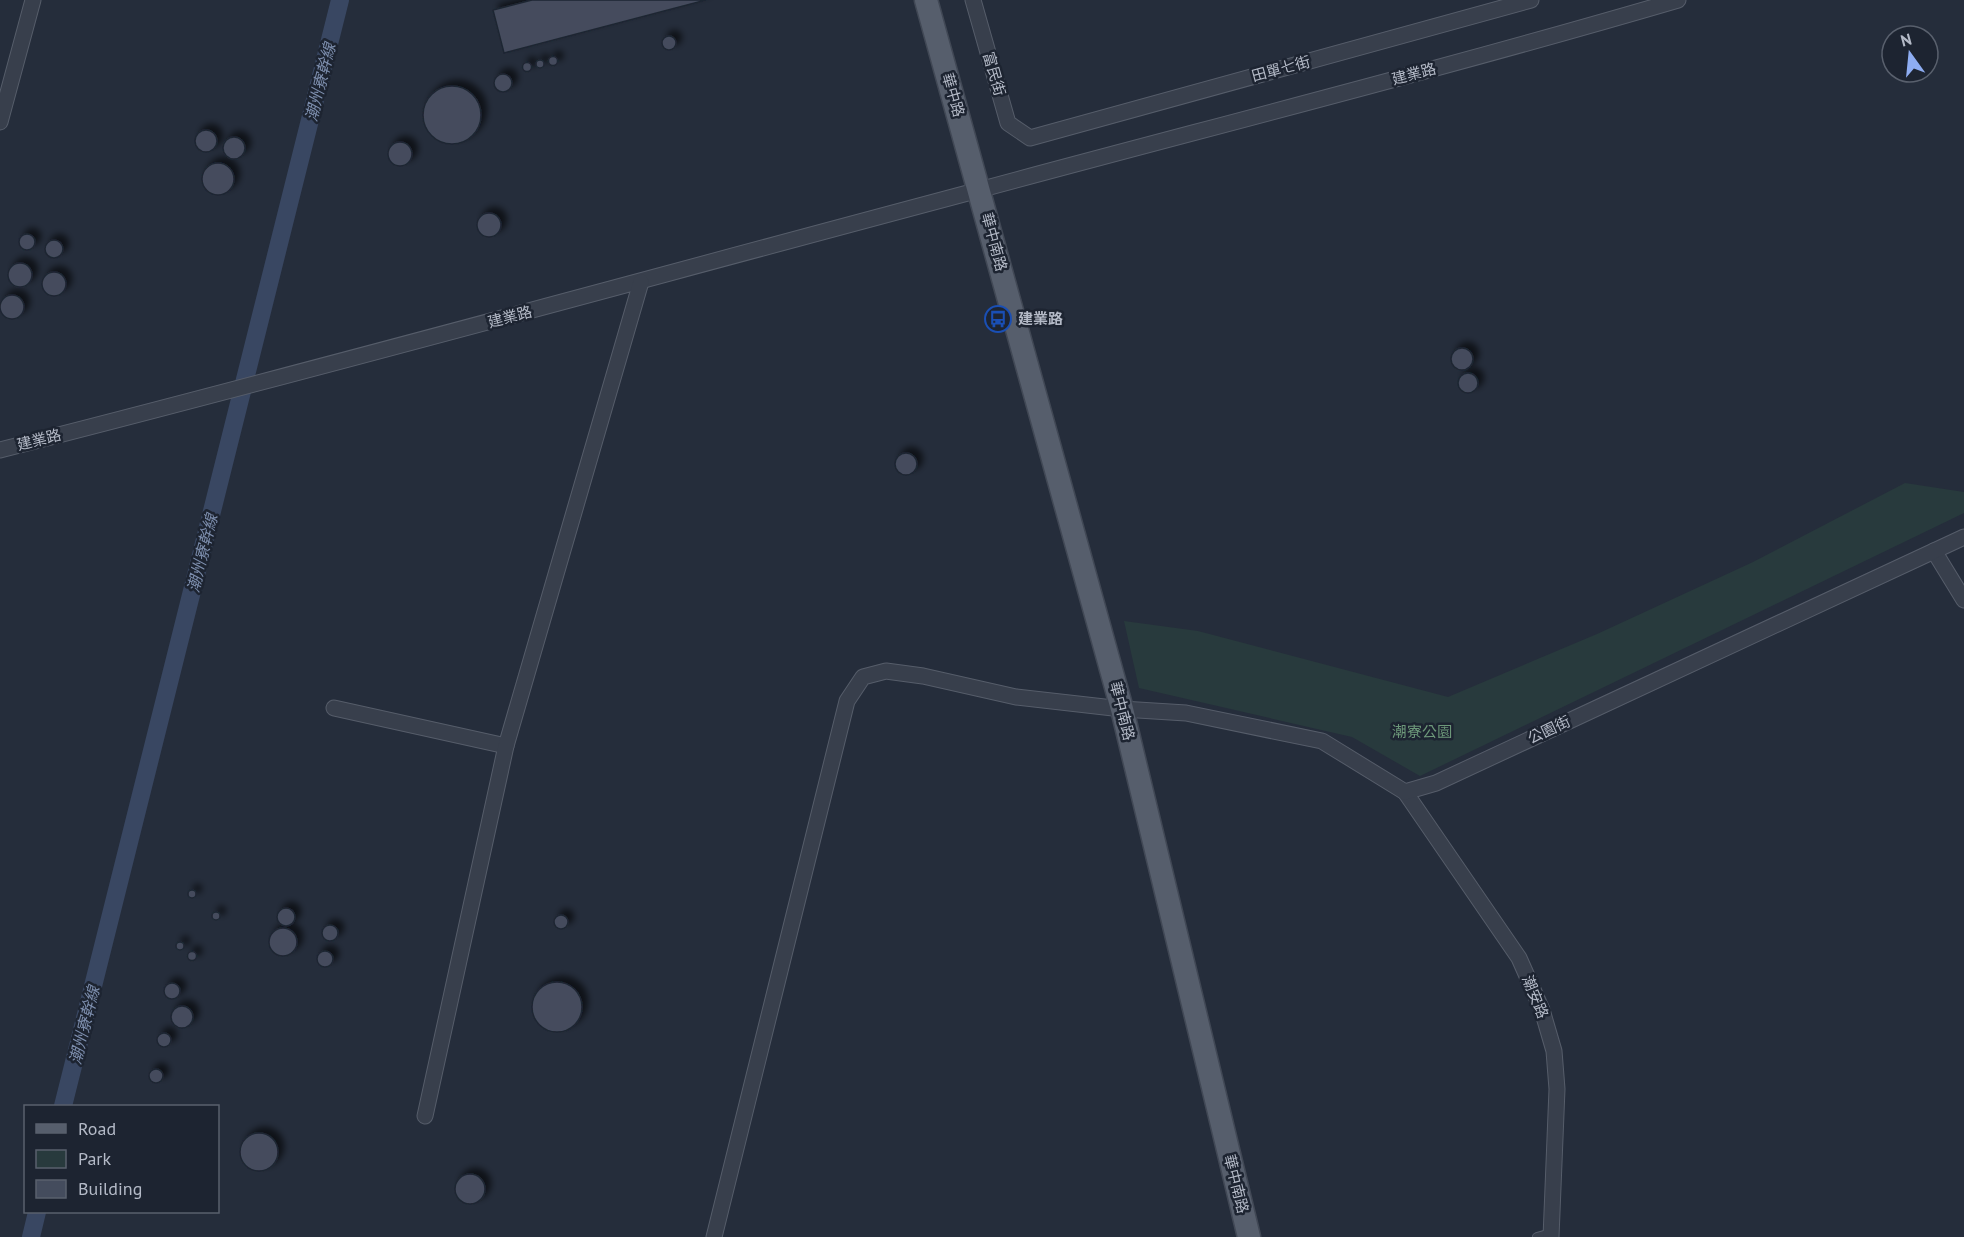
<svg xmlns="http://www.w3.org/2000/svg" width="1964" height="1237" viewBox="0 0 1964 1237" font-family="'PT Sans','Noto Sans TC',sans-serif">
  <style>
    .green { fill: #283a3d }
    .lines { fill: none; stroke-linecap: round; stroke-linejoin: round }
    .canal { stroke: #394762; stroke-width: 18 }
    .building { fill: #444c5d; stroke: #1f2633; stroke-width: 1.5; filter: url(#shadow) }
    .service-casing { stroke: #565d6a; stroke-width: 10 }
    .minor-casing { stroke: #565d6a; stroke-width: 17 }
    .primary-casing { stroke: #414855; stroke-width: 25 }
    .service { stroke: #383f4c; stroke-width: 8 }
    .minor { stroke: #383f4c; stroke-width: 15 }
    .primary { stroke: #565e6c; stroke-width: 22 }
    .labels { text-anchor: middle; stroke-width: 5; stroke-linejoin: round; paint-order: stroke }
    .street-label { font-size: 15px; fill: #b4bac7; stroke: #1d2431 }
    .poi-label { font-size: 15px; font-weight: bold; fill: #b4bac7; stroke: #1d2431; text-anchor: start }
    .park-label { font-size: 15px; fill: #6c9779; stroke: #1d2431 }
    .water-label { font-size: 16px; font-style: italic; fill: #7d8ead; stroke: #1d2431 }
  </style>
  <defs>
    <filter id="shadow"><feDropShadow dx="5.5" dy="-5.5" stdDeviation="3" flood-color="#0009"/></filter>
  </defs>
  <rect width="100%" height="100%" fill="#252d3b"/>
  <path class="green" d="M1905 483 1964 492V513L1420 776 1352 737 1139 688 1124 621 1198 631 1448 697 1597 634 1753 562Z"/>
  <g class="lines">
    <g class="canal">
      <path d="M63 1106 340 0"/>
      <path d="M31 1237 37 1212"/>
    </g>
  </g>
  <g class="building">
    <path d="M532 0H706L504 53 493 10Z"/>
    <circle cx="669" cy="43" r="7"/>
    <circle cx="553" cy="61" r="4.5"/>
    <circle cx="540" cy="64" r="4"/>
    <circle cx="527" cy="67" r="4.5"/>
    <circle cx="503" cy="83" r="9"/>
    <circle cx="452" cy="115" r="29"/>
    <circle cx="206" cy="141" r="11"/>
    <circle cx="234" cy="148" r="11"/>
    <circle cx="400" cy="154" r="12"/>
    <circle cx="218" cy="179" r="16"/>
    <circle cx="489" cy="225" r="12"/>
    <circle cx="27" cy="242" r="8"/>
    <circle cx="54" cy="249" r="9"/>
    <circle cx="20" cy="275" r="12"/>
    <circle cx="54" cy="284" r="12"/>
    <circle cx="12" cy="307" r="12"/>
    <circle cx="1462" cy="359" r="11"/>
    <circle cx="1468" cy="383" r="10"/>
    <circle cx="906" cy="464" r="11"/>
    <circle cx="192" cy="894" r="4"/>
    <circle cx="286" cy="917" r="9"/>
    <circle cx="216" cy="916" r="4"/>
    <circle cx="561" cy="922" r="7"/>
    <circle cx="330" cy="933" r="8"/>
    <circle cx="283" cy="942" r="14"/>
    <circle cx="180" cy="946" r="4"/>
    <circle cx="192" cy="956" r="4.5"/>
    <circle cx="325" cy="959" r="8"/>
    <circle cx="557" cy="1007" r="25"/>
    <circle cx="172" cy="991" r="8"/>
    <circle cx="182" cy="1017" r="11"/>
    <circle cx="164" cy="1040" r="7"/>
    <circle cx="156" cy="1076" r="7"/>
    <circle cx="259" cy="1152" r="19"/>
    <circle cx="470" cy="1189" r="15"/>
  </g>
  <g class="lines">
    <defs>
      <path id="service" d="M1537 1237 1551 1233"/>
      <g id="minor">
        <path d="M973 0 1008 123 1030 138 1531 0"/>
        <path d="M0 122 33 0"/>
        <path d="M0 450C327 367 652 277 979 190 1212 127 1446 68 1678 0"/>
        <path d="M1934 551 1964 600"/>
        <path d="M334 708 506 746"/>
        <path d="M1405 792 1519 958 1542 1010 1554 1051 1557 1089 1551 1237"/>
        <path d="M425 1116 506 746 641 282"/>
        <path d="M714 1237 847 701 863 677 886 671 923 676 1016 697 1122 709 1186 713 1322 741 1405 792 1436 783 1964 537"/>
      </g>
      <path id="primary" d="M926 0 1122 709 1249 1237"/>
    </defs>
    <use href="#service" class="service-casing"/>
    <use href="#minor" class="minor-casing"/>
    <use href="#primary" class="primary-casing"/>
    <use href="#service" class="service"/>
    <use href="#minor" class="minor"/>
    <use href="#primary" class="primary"/>
  </g>
  <defs>
    <symbol id="bus-ring" viewBox="-11 -11 22 22"><circle r="9.5" fill="#1d2431" stroke="#1a4fb4" stroke-width="1.5"/><path d="M-5-6H5V4H4V6H2V4H-2V6H-4V4H-5ZM-3.5-4V0h7V-4ZM-3.5 1.2v1.5H-2V1.2ZM2 1.2v1.5H3.5V1.2Z" fill="#1a4fb4"/></symbol>
  </defs>
  <g fill-rule="evenodd">
    <use href="#bus-ring" x="983" y="304" width="30" height="30"/>
  </g>
  <g class="labels">
    <g class="street-label">
      <text transform="translate(1281 69) rotate(-15)" y="5">田單七街</text>
      <text transform="translate(994 74) rotate(74)" y="5">富民街</text>
      <text transform="translate(1414 74) rotate(-15)" y="5">建業路</text>
      <text transform="translate(953 95) rotate(74)" y="5">華中路</text>
      <text transform="translate(994 242) rotate(75)" y="5">華中南路</text>
      <text transform="translate(510 317) rotate(-15)" y="5">建業路</text>
      <text transform="translate(39 440) rotate(-14)" y="5">建業路</text>
      <text transform="translate(1122 711) rotate(76)" y="5">華中南路</text>
      <text transform="translate(1549 730) rotate(-25)" y="5">公園街</text>
      <text transform="translate(1535 997) rotate(68)" y="5">潮安路</text>
      <text transform="translate(1236 1184) rotate(76)" y="5">華中南路</text>
    </g>
    <g class="poi-label">
      <text x="1018" y="324">建業路</text>
    </g>
    <g class="park-label">
      <text x="1422" y="737">潮寮公園</text>
    </g>
    <g class="water-label">
      <text transform="translate(320 82) rotate(-76)" y="6">潮州寮幹線</text>
      <text transform="translate(202 553) rotate(-76)" y="6">潮州寮幹線</text>
      <text transform="translate(84 1025) rotate(-76)" y="6">潮州寮幹線</text>
    </g>
  </g>
  <rect x="24" y="1105" width="195" height="108" fill="#1d2431" stroke="#59606d" stroke-width="1.5"/>
  <rect x="36" y="1124" width="30" height="9" fill="#565e6c" stroke="#59606d" stroke-width="1.5"/>
  <text x="78" y="1135" font-size="18" fill="#b4bac7">Road</text>
  <rect x="36" y="1150" width="30" height="18" fill="#283a3d" stroke="#59606d" stroke-width="1.5"/>
  <text x="78" y="1165" font-size="18" fill="#b4bac7">Park</text>
  <rect x="36" y="1180" width="30" height="18" fill="#444c5d" stroke="#59606d" stroke-width="1.5"/>
  <text x="78" y="1195" font-size="18" fill="#b4bac7">Building</text>
  <g transform="translate(1910 54) rotate(345)"><circle r="28" fill="#1d2431" stroke="#59606d" stroke-width="1.5"/>
  <path d="M0-4.5L10 22L0 15L-10 22Z" fill="#8eadf2"/>
  <text y="-9" font-size="16" font-weight="bold" text-anchor="middle" fill="#b4bac7">N</text>
  </g>
</svg>
